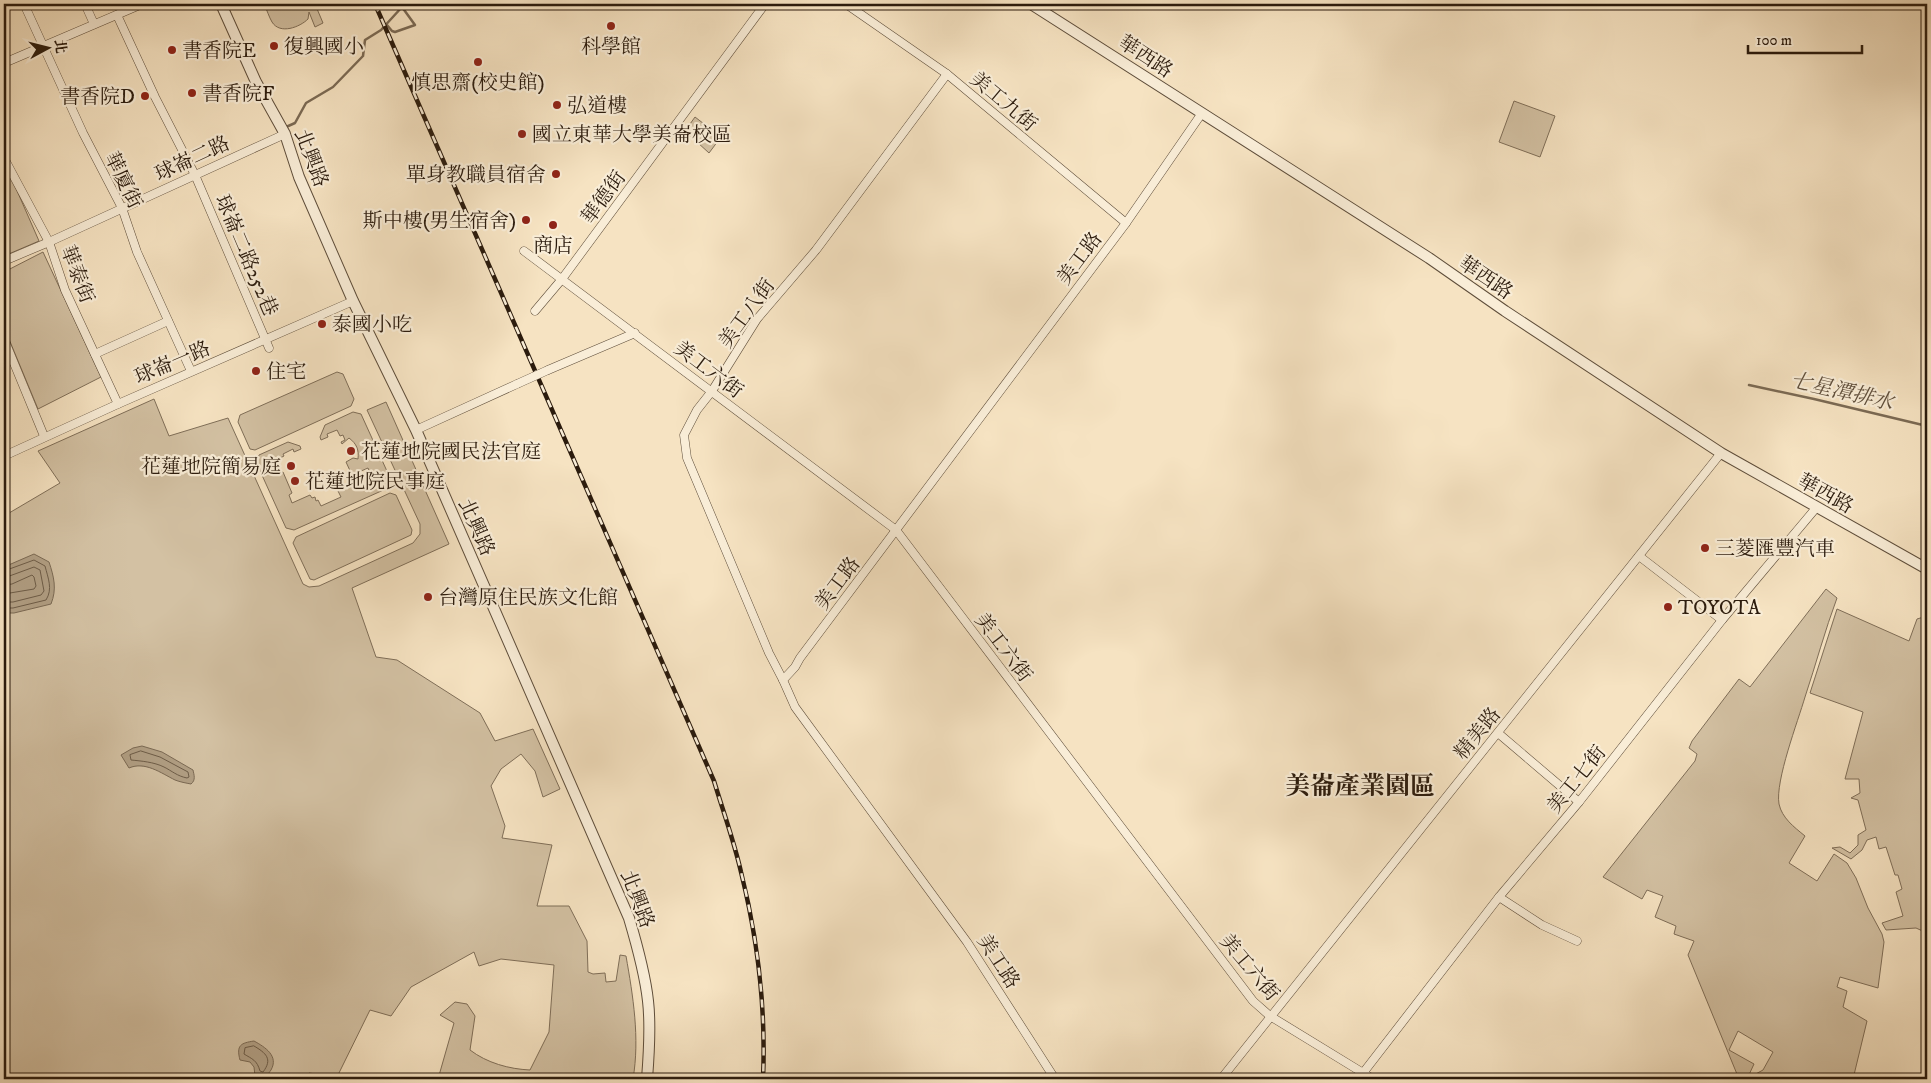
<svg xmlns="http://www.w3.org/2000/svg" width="1931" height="1083" viewBox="0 0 1931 1083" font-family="'IM FELL DW Pica','Noto Serif TC',serif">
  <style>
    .green { fill: #d3c1a3; stroke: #7f6e58 }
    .water { fill: #b19f84; stroke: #7b6a54 }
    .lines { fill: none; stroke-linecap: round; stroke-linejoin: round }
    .shore { stroke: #6e5d48; stroke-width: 1 }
    .stream { stroke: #7b6a54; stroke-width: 2.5 }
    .minor-casing { stroke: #5e4d3a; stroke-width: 9 }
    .tertiary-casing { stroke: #5e4d3a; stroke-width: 12 }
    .minor { stroke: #f9edd7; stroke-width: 8 }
    .tertiary { stroke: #f9edd7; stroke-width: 10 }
    .rail-casing { stroke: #2b1b0d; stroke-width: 4.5 }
    .rail { stroke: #f9edd7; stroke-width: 2.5; stroke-dasharray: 8; stroke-linecap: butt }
    .minor-bridge-casing { stroke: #5e4d3a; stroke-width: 9; stroke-linecap: butt }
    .minor-bridge { stroke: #f9edd7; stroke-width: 8 }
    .poi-dot { fill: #8f2418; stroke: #f9edd7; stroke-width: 2 }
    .labels { text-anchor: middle; stroke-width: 4.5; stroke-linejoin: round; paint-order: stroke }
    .poi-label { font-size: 20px; fill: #2b1b0d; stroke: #f9edd7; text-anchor: start }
    .street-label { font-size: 20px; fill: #2b1b0d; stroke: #f9edd7 }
    .water-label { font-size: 21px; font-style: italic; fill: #61503d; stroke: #f9edd7 }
    .district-label { font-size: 25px; font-weight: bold; fill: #2b1b0d; stroke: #f9edd7 }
  </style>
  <rect width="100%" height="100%" fill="#f6e3c2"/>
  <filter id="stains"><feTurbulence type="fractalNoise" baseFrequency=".004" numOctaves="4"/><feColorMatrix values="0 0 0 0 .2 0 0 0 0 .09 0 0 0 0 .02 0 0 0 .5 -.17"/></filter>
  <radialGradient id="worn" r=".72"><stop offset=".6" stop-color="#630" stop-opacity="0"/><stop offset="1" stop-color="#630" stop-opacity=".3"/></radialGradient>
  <g class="green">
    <path d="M264 4H315L323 23 315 27 309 12 308 19C300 27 280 35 272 22 269 17 267 10 264 4Z"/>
    <path d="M1514 101 1555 116 1540 157 1499 142Z"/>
    <path d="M695 117 721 137 709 153 685 131Z"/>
    <path d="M4 161 39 241 4 256Z"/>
    <path d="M43 252 101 377 38 409 4 327V272Z"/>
    <path d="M337 372 343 374 354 399 351 406 255 450 250 449 238 422 240 415Z"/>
    <path d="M154 399 169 436 228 418 303 584 309 587 319 586 413 543 420 534V524L367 410 386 402 449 544 352 588 376 657 397 660 480 713 495 741 533 729 560 789 543 797 535 771 521 754 501 769 491 786 505 826 502 838 552 845 537 906H569L587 941 588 972 593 974 605 973 606 982 616 981 620 955 626 956C633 996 640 1038 633 1079H438L454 1023 440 1015 455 1002 467 1004 475 1016 470 1050C487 1063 509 1069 530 1070L549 1032 554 965 501 959 479 966 474 952 411 987 391 1016 370 1010 337 1077 309 1073 304 1079H4V516L60 483 38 451Z"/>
    <path d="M353 412 361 414 391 480 388 488 294 530 286 528 256 462 259 455 288 442 300 446 301 449 294 452 293 449 283 454 284 456 274 461 279 474 283 472 292 493 289 495 292 503 310 495 312 498 315 497 316 501 318 500 321 506 341 497 338 491 347 487 348 484 350 487 355 483 358 490 374 483 368 468 352 475 346 462 353 458 358 459C359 450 357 444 349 438L342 444 341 442 345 440 343 435 340 436 337 430 327 434 328 437 321 440 320 437 325 425Z"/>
    <path d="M390 493 396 495 412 530 411 535 314 580 310 579 293 543 296 537Z"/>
    <path d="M1826 589 1837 598C1825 630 1816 664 1805 697 1798 721 1775 781 1779 804 1782 818 1794 827 1805 836L1789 863 1817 881 1834 854 1847 863 1856 878 1868 908 1882 934 1884 942 1878 988 1840 977 1837 987 1847 991 1843 1007 1867 1021 1853 1079H1751L1752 1076 1763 1070 1773 1052 1738 1031 1729 1050 1754 1064 1747 1079H1739L1688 955 1694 941 1674 934 1676 926 1655 917 1663 896 1647 890 1642 899 1603 877 1695 761 1697 754 1689 748 1692 741 1739 679 1750 687Z"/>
    <path d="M1837 609 1909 641 1917 619 1927 616V933L1916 928 1886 930 1882 923 1903 916 1896 892 1902 889 1898 875H1895L1886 847 1879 849 1876 837 1867 840 1862 850 1851 859 1832 848 1840 847 1850 853 1858 845V835L1866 830 1858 800 1851 798 1860 793 1859 779H1845L1863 712 1810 693Z"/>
  </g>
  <g class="water">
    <path d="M34 554 49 562C54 577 57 589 51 604L14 613H5L4 567Z"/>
    <path d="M142 746 162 752 193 770C194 775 196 780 191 784 186 783 180 782 175 780 161 773 145 761 129 768L121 755 133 748Z"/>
    <path d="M254 1041C265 1047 279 1056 271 1070 268 1074 267 1077 262 1079L255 1076 254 1067 250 1062 240 1060C236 1045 241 1043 254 1041Z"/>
  </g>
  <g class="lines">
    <g class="shore">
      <path d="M4 571 34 560 45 566C48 578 53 589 46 600L13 608H4"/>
      <path d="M4 578 34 567 40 570 44 591 41 595 13 602H4"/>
      <path d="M4 585 12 584 32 575 34 577 36 586 34 589 4 594"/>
      <path d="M141 751 160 757 188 772 189 777 187 778C177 776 172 771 164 767 154 762 141 761 131 760L130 755Z"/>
      <path d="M254 1046C266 1053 273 1059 263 1072L260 1071C257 1060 252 1059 244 1054L245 1048Z"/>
    </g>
    <g class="stream">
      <path d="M387 25 392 31 395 32 415 25 402 7"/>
      <path d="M286 127 295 123 306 103 333 87 363 56 365 40 381 30 402 7 400 4"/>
      <path d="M1749 385 1814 399 1927 426"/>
    </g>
    <defs>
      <g id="minor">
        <path d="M24 4 83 133 122 208 137 252 191 371"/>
        <path d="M85 4 94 24"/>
        <path d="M846 4 947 74 1126 223"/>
        <path d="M117 15 155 97 195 175 269 348"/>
        <path d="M4 63 142 4"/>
        <path d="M4 158 49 242 65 290 118 404"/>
        <path d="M524 251 896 530 1253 1001 1270 1016 1373 1079"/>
        <path d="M4 261 49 242 285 134"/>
        <path d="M535 311 562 279 765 4"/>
        <path d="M4 339 44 436"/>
        <path d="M95 354 168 321"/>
        <path d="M548 370 635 333"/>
        <path d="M416 430 517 384"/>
        <path d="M4 456 118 404 353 301"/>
        <path d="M1639 556 1722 620"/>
        <path d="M783 680 769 653 687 458 684 435 697 410 712 391 757 319 816 250 947 74"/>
        <path d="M1498 733 1579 802"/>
        <path d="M1499 897 1542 925 1577 941"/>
        <path d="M1363 1073 1499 897 1579 802 1722 620 1816 508"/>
        <path d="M1055 1079 967 942 795 707 783 680 795 667 800 658 1126 223 1202 113"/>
        <path d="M1221 1079 1721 453"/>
      </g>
      <g id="tertiary">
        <path d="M221 4 256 82 285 134 299 177 353 301 416 430 629 918C637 945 645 973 648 1001 651 1027 649 1054 647 1079"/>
        <path d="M1031 4 1429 258 1505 311 1721 453 1927 569"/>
      </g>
    </defs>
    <use href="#minor" class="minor-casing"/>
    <use href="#tertiary" class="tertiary-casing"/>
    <use href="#minor" class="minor"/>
    <use href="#tertiary" class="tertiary"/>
    <defs>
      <path id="rail" d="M375 4 714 781C723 811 734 841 741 872 758 940 766 1009 763 1079"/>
    </defs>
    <use href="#rail" class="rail-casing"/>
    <use href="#rail" class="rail"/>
    <defs>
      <path id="minor-bridge" d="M517 384 548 370"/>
    </defs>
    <use href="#minor-bridge" class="minor-bridge-casing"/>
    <use href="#minor-bridge" class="minor-bridge"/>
  </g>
  <g class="poi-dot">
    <circle cx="611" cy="26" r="5"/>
    <circle cx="274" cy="46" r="5"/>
    <circle cx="172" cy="50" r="5"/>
    <circle cx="478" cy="62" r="5"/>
    <circle cx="192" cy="93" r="5"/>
    <circle cx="145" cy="96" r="5"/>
    <circle cx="557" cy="105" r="5"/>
    <circle cx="522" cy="134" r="5"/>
    <circle cx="556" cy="174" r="5"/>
    <circle cx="526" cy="220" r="5"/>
    <circle cx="553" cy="225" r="5"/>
    <circle cx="322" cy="324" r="5"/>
    <circle cx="256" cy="371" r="5"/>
    <circle cx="351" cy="451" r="5"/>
    <circle cx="291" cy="466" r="5"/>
    <circle cx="295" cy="481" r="5"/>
    <circle cx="1705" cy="548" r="5"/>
    <circle cx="428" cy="597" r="5"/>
    <circle cx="1668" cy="607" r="5"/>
  </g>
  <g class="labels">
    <g class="poi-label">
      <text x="284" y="53">復興國小</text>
      <text x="611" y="53" text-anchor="middle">科學館</text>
      <text x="182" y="57">書香院E</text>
      <text x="478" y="89" text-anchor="middle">慎思齋(校史館)</text>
      <text x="202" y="100">書香院F</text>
      <text x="135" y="103" text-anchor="end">書香院D</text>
      <text x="567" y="112">弘道樓</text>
      <text x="532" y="141">國立東華大學美崙校區</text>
      <text x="546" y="181" text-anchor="end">單身教職員宿舍</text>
      <text x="516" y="227" text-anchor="end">斯中樓(男生宿舍)</text>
      <text x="553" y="252" text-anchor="middle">商店</text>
      <text x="332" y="331">泰國小吃</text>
      <text x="266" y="378">住宅</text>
      <text x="361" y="458">花蓮地院國民法官庭</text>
      <text x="281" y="473" text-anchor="end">花蓮地院簡易庭</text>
      <text x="305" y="488">花蓮地院民事庭</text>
      <text x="1715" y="555">三菱匯豐汽車</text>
      <text x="438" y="604">台灣原住民族文化館</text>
      <text x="1678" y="614">TOYOTA</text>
    </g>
    <g class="street-label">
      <text transform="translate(1146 56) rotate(33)" y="7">華西路</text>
      <text transform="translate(1004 101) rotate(40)" y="7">美工九街</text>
      <text transform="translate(192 158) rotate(-25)" y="7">球崙二路</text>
      <text transform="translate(312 158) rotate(69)" y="7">北興路</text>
      <text transform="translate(124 180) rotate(64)" y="7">華廈街</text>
      <text transform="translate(603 197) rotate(-54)" y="7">華德街</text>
      <text transform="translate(247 255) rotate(67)" y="7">球崙二路252巷</text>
      <text transform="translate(1079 258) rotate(-53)" y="7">美工路</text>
      <text transform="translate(78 274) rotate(69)" y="7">華泰街</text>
      <text transform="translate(1486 277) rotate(34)" y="7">華西路</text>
      <text transform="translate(746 313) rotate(-54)" y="7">美工八街</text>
      <text transform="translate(172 362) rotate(-23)" y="7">球崙一路</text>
      <text transform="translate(709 369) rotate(37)" y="7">美工六街</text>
      <text transform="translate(1826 493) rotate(29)" y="7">華西路</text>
      <text transform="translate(477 527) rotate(66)" y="7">北興路</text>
      <text transform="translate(837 583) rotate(-53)" y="7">美工路</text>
      <text transform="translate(1004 647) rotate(53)" y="7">美工六街</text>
      <text transform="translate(1477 733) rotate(-51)" y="7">精美路</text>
      <text transform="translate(1576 779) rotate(-51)" y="7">美工七街</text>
      <text transform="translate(638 899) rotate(69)" y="7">北興路</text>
      <text transform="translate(999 961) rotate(57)" y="7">美工路</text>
      <text transform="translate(1250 967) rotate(50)" y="7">美工六街</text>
    </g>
    <g class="water-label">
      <text transform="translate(1842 391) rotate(13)" y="7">七星潭排水</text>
    </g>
    <g class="district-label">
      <text x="1360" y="794">美崙產業園區</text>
    </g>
  </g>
  <rect width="1931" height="1083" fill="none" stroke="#f6e3c2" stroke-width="20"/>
  <rect x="5" y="5" width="1921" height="1073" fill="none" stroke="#2b1b0d" stroke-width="2.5"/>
  <rect x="10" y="10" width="1911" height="1063" fill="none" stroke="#2b1b0d"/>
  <g transform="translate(48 48) rotate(83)" stroke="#f9edd7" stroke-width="4" paint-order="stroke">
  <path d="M0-4L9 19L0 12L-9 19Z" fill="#2b1b0d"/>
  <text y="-8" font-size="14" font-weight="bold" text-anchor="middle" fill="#2b1b0d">北</text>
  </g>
  <path d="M1748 45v8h114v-8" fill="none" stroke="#2b1b0d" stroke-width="2.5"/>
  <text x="1756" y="45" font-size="15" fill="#2b1b0d" stroke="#f9edd7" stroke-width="4" paint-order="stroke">100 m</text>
  <rect width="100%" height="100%" filter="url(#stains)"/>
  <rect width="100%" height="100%" fill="url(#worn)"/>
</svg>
